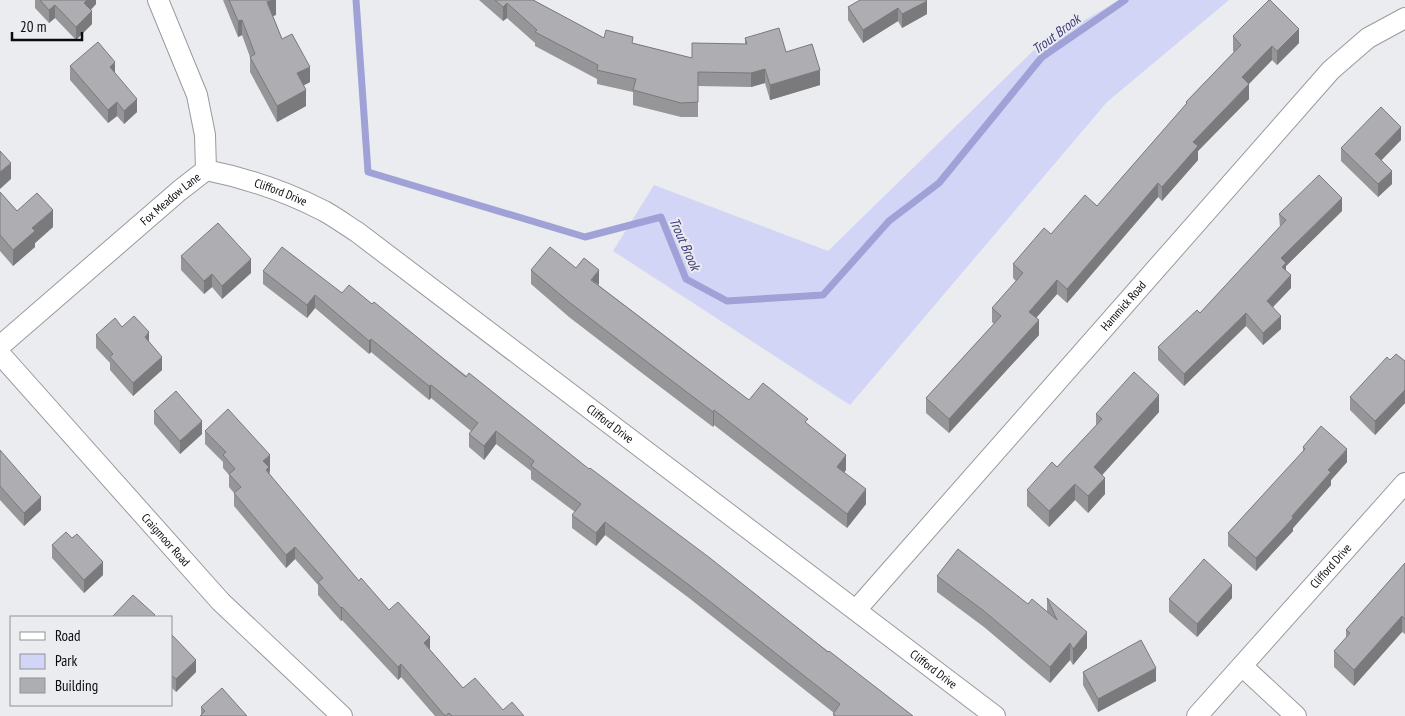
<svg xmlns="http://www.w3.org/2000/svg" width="1405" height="716" viewBox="0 0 1405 716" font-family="'PT Sans Narrow',sans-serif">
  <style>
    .green { fill: #d3d5f6 }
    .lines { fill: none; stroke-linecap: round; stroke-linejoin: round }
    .stream { stroke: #a0a1d6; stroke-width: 7 }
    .minor-casing { stroke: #9a9a9e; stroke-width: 22 }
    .minor { stroke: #fff; stroke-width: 20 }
    .wall { fill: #969699 }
    .shaded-wall { fill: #7a7a7d }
    .building { fill: #aeaeb2; stroke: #7a7a7d }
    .labels { text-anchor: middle; stroke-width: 4; stroke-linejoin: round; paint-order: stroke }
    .street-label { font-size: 12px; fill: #0b0b0c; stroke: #ebecf0 }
    .water-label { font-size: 14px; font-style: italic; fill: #3f3b7c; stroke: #ebecf0 }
  </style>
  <rect width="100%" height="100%" fill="#ebecf0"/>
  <path class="green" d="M1119 0H1229L1107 102 850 405 613 251 654 185 828 251 1034 50Z"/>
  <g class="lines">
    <path class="stream" d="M356 0 368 172 585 237 661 217 686 279 727 301 823 295 889 221 939 183 1042 57 1125 0"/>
    <defs>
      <g id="minor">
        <path d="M158 0 197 95 205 135 206 170"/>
        <path id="s1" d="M206 170C246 178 287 192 324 211 335 217 346 225 357 232L995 716"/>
        <path id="s2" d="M0 346 179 191 206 170"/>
        <path id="s3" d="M0 354 221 602 342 716"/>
        <path id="s4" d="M856 610 1331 70 1368 38 1405 18"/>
        <path d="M1242 666 1296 716"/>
        <path id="s5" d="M1197 716 1405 483"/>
      </g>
    </defs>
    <use href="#minor" class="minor-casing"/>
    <use href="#minor" class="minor"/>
  </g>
  <g class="wall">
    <path d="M35 0H96V4L91 10 92 24 76 40 55 18 49 23 35 8Z"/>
    <path d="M223 0H276V15L273 16 282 39 310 82 304 85 306 106 277 122 250 72V57L242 35 238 37Z"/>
    <path d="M479 0H535V1L604 38 633 43 692 58 745 44V38L786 52 820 85 770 100 765 83 751 87 698 86V117H681L633 105V92L597 84V79L535 46V43L507 18 503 21Z"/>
    <path d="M860 0 927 14 902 28 898 21 863 43 848 20V7Z"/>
    <path d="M1233 36 1299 43 1277 65 1272 60 1249 84V99L1198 151V160L1162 201 1158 197 1067 303 1057 294 1036 318 1039 335 949 433 926 413V398L994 324 992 322V308L1016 281 1013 278V264L1051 234 1097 206 1186 105V102L1234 52 1233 51Z"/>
    <path d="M70 66 115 74 137 112 124 124 117 116 108 123 70 80Z"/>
    <path d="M1401 140 1381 160 1392 184 1378 197 1341 161V148Z"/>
    <path d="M0 192 17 211 53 227 35 243V247L13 266 0 251Z"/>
    <path d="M1342 211 1286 266V271L1291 288 1273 307 1281 329 1263 345 1246 326 1184 386 1158 360V347L1200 313 1280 227 1279 214Z"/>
    <path d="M181 256 251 273 222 299 212 287 204 294 181 270Z"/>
    <path d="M576 268 749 400 808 424 846 470 844 472 866 504 847 528 714 425 713 427 638 370 569 317 531 284V270Z"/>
    <path d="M263 271 342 293 372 304 913 716H833L834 713 689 598 605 535 596 546 572 528V515L575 512 531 479V471L496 444 484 460 469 447V434L471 431 431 398 429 400 371 352 369 354 315 308 307 318 263 284Z"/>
    <path d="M122 327 149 343 162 370 133 396 110 370V363L96 348V335Z"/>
    <path d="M1390 360 1405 361V403L1375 435 1350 410V397Z"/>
    <path d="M154 411 202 434 180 454 154 424Z"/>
    <path d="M1159 412 1102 475 1105 494 1088 513 1075 500 1049 527 1027 506V490L1057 467 1096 426V414Z"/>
    <path d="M205 431 270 468 269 474 359 581 430 650 463 688 503 710 524 716H435L401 677 398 680 342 620 341 621 318 595V585L295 559 286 568 234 506V493L229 487V475L223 468V462L205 444Z"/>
    <path d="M1303 447 1347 462 1331 480V485L1293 528V531L1256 571 1228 546V533L1303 452Z"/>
    <path d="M0 450 41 510 24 526 0 500Z"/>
    <path d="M52 545 103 575 84 593 52 558Z"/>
    <path d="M1405 563V634L1402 632 1354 686 1334 667V651L1346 638V630Z"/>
    <path d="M937 576 1028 604 1047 612V598L1087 648 1073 665 1070 660 1050 683 984 627 937 592Z"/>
    <path d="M1232 598 1197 637 1169 612V599Z"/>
    <path d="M171 634 196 672 176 692 171 687Z"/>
    <path d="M1083 672 1156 681 1098 712 1083 685Z"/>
    <path d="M201 707 247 716 201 715Z"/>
  </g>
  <g class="shaded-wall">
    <path d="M87 0H96V4L84 16V3Z"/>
    <path d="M274 0H276V15L267 18V2Z"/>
    <path d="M927 1V14L902 28V14Z"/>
    <path d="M507 3V18L503 21V7Z"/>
    <path d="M55 5V18L49 23V10Z"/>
    <path d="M898 8V21L863 43V30Z"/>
    <path d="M92 11V24L76 40V27Z"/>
    <path d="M242 20V35L238 37V21Z"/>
    <path d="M1299 29V43L1277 65V51Z"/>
    <path d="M1272 46V60L1242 91V77Z"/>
    <path d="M115 62V75L110 67Z"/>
    <path d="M310 67V82L297 89V73Z"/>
    <path d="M765 69V83L751 87V73Z"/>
    <path d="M820 70V85L770 100V85Z"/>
    <path d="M1249 84V99L1198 151V160L1162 201V187L1193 142Z"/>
    <path d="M306 90V106L277 122V106Z"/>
    <path d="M137 99V112L124 124V111Z"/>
    <path d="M117 102V116L108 123V110Z"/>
    <path d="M1401 127V140L1375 167V154Z"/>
    <path d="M11 163V179L0 189V172Z"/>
    <path d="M1392 171V184L1378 197V184Z"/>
    <path d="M1158 183V197L1067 303V289Z"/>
    <path d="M1342 198V211L1286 266V276L1282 280 1281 258Z"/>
    <path d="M53 210V227L35 243V247L13 266V250L32 228Z"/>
    <path d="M251 259V273L222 299V286Z"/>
    <path d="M599 270V285L591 280Z"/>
    <path d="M212 274V287L204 294V281Z"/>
    <path d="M1291 275V288L1267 313V301Z"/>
    <path d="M1057 280V294L1029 326V312Z"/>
    <path d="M315 295V308L307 318V305Z"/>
    <path d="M1246 313V326L1184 386V374Z"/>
    <path d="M1281 316V329L1263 345V333Z"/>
    <path d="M1039 320V335L949 433V419Z"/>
    <path d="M149 332V345L145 337Z"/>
    <path d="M371 339V352L369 354V341Z"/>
    <path d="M162 357V370L133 396V383Z"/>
    <path d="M431 385V398L429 400V386Z"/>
    <path d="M1405 390V403L1375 435V421Z"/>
    <path d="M1159 395V412L1094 484V467Z"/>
    <path d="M714 410V425L713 427V412Z"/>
    <path d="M202 421V434L180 454V441Z"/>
    <path d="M496 431V444L484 460V446Z"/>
    <path d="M1347 449V462L1331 480V485L1293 528V531L1256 571V558L1292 516 1328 470Z"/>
    <path d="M270 455V468L269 480 263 461Z"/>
    <path d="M846 455V470L837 481V467Z"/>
    <path d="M1105 478V494L1088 513V496Z"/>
    <path d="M1075 484V500L1049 527V511Z"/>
    <path d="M866 489V504L847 528V514Z"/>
    <path d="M41 497V510L24 526V513Z"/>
    <path d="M605 522V535L596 546V533Z"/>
    <path d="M295 547V559L286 568V555Z"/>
    <path d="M103 562V575L84 593V580Z"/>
    <path d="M1232 585V598L1197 637V624Z"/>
    <path d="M342 607V620L341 621V608Z"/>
    <path d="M1402 616V632L1354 686V670Z"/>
    <path d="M1087 632V648L1073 665V649Z"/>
    <path d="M430 637V650L424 643Z"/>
    <path d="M1070 643V660L1050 683V667Z"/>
    <path d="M196 660V672L176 692V679Z"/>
    <path d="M401 664V677L398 680V667Z"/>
    <path d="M1156 668V681L1098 712V699Z"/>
  </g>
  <g class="building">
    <path d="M40 0H87L84 3 92 11 76 27 55 5 49 10Z"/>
    <path d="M229 0H274L267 2 282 39 292 34 310 67 297 73 306 90 277 106 250 57 255 54 242 20 238 21Z"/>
    <path d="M495 0H533L604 38 606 30 633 37 632 43 692 58V43L747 44 745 38 779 28 786 52 812 44 820 70 770 85 765 69 751 73 698 72V102L681 103 633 90 636 79 597 70 598 65 535 32 537 30 507 3 503 7Z"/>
    <path d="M860 0H926L927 1 902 14 898 8 863 30 848 7Z"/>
    <path d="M1269 0H1270L1299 29 1277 51 1272 46 1242 77 1249 84 1193 142 1198 146 1162 187 1158 183 1067 289 1057 280 1029 312 1039 320 949 419 926 398 1001 316 992 308 1023 273 1013 264 1044 228 1051 234 1085 195 1097 206 1187 103 1186 102 1241 45 1233 36Z"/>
    <path d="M98 42 115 62 110 67 137 99 124 111 117 102 108 110 70 66Z"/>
    <path d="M1381 107 1401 127 1375 154 1392 171 1378 184 1341 148Z"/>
    <path d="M0 151 11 163 0 172Z"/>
    <path d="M1319 175 1342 198 1281 258 1286 263 1282 267 1291 275 1267 301 1281 316 1263 333 1246 313 1184 374 1158 347 1197 310 1200 313 1286 220 1279 214Z"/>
    <path d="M0 192 17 211 37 193 53 210 32 228 35 231 13 250 0 235Z"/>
    <path d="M218 223 251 259 222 286 212 274 204 281 181 256Z"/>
    <path d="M282 247 342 293 349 285 372 304 374 302 466 377 469 373 589 469 590 468 710 558 828 652 829 651 913 716H836L833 714 840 704 689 585 605 522 596 533 572 515 581 504 531 466 534 461 496 431 484 446 469 434 478 423 431 385 429 386 371 339 369 341 315 295 307 305 263 271Z"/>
    <path d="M550 247 576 268 584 258 599 270 591 280 749 400 763 383 808 419 805 422 846 455 837 467 866 489 847 514 714 410 713 412 638 355 569 302 531 270Z"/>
    <path d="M134 316 149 332 145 337 162 357 133 383 110 357 113 354 96 335 115 318 122 327Z"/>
    <path d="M1396 354 1405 361V390L1375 421 1350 397 1387 357 1390 360Z"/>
    <path d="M1134 372 1159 395 1094 467 1105 478 1088 496 1075 484 1049 511 1027 490 1052 462 1057 467 1102 419 1096 414Z"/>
    <path d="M176 391 202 421 180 441 154 411Z"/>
    <path d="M228 409 270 455 263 461 269 467 266 470 359 581 361 578 389 610 398 602 430 637 424 643 463 688 475 678 503 710 512 702 524 716H452L449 713 445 716 401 664 398 667 342 607 341 608 318 582 323 578 295 547 286 555 234 493 241 487 229 474 235 469 223 455 226 452 205 431Z"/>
    <path d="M1321 426 1347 449 1328 470 1331 472 1292 516 1293 518 1256 558 1228 533 1305 449 1303 447Z"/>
    <path d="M0 450 41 497 24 513 0 486Z"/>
    <path d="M66 532 72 538 77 534 103 562 84 580 52 545Z"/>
    <path d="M958 549 1028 604 1032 599 1057 620 1047 598 1087 632 1073 649 1070 643 1050 667 984 611 937 576Z"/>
    <path d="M1204 559 1232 585 1197 624 1169 599Z"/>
    <path d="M1405 563V619L1402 616 1354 670 1334 651 1350 633 1346 630Z"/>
    <path d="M133 595 155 615 154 616 155 617H112Z"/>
    <path d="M171 634 196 660 176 679 171 675Z"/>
    <path d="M1141 640 1156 668 1098 699 1083 672Z"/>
    <path d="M222 688 247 716H200L205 711 201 707Z"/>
  </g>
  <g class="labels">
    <g class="street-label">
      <text dy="4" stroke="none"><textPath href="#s1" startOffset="78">Clifford Drive</textPath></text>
      <text dy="4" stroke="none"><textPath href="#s2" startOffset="225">Fox Meadow Lane</textPath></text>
      <text dy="4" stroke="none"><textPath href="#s4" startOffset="405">Hammick Road</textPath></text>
      <text dy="4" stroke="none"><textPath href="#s1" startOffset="482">Clifford Drive</textPath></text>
      <text dy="4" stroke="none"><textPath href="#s3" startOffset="249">Craigmoor Road</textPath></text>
      <text dy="4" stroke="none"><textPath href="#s5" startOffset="201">Clifford Drive</textPath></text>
      <text dy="4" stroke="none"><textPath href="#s1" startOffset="888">Clifford Drive</textPath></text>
    </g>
    <g class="water-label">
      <text transform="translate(1056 34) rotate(-37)" y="5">Trout Brook</text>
      <text transform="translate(685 244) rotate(66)" y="5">Trout Brook</text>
    </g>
  </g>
  <rect x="10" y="616" width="162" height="90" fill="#ebecf0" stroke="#919295"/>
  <rect x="20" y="632" width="25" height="8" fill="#ffffff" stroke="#919295"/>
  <text x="55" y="641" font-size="15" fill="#0b0b0c">Road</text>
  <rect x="20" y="654" width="25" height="15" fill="#d3d5f6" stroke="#919295"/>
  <text x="55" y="666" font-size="15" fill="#0b0b0c">Park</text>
  <rect x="20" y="678" width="25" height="15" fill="#aeaeb2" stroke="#919295"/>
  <text x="55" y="691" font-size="15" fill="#0b0b0c">Building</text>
  <path d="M12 32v8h70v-8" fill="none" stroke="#0b0b0c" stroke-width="2.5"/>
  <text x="20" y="32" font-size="15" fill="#0b0b0c" stroke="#ebecf0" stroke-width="4" paint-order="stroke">20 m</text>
</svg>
